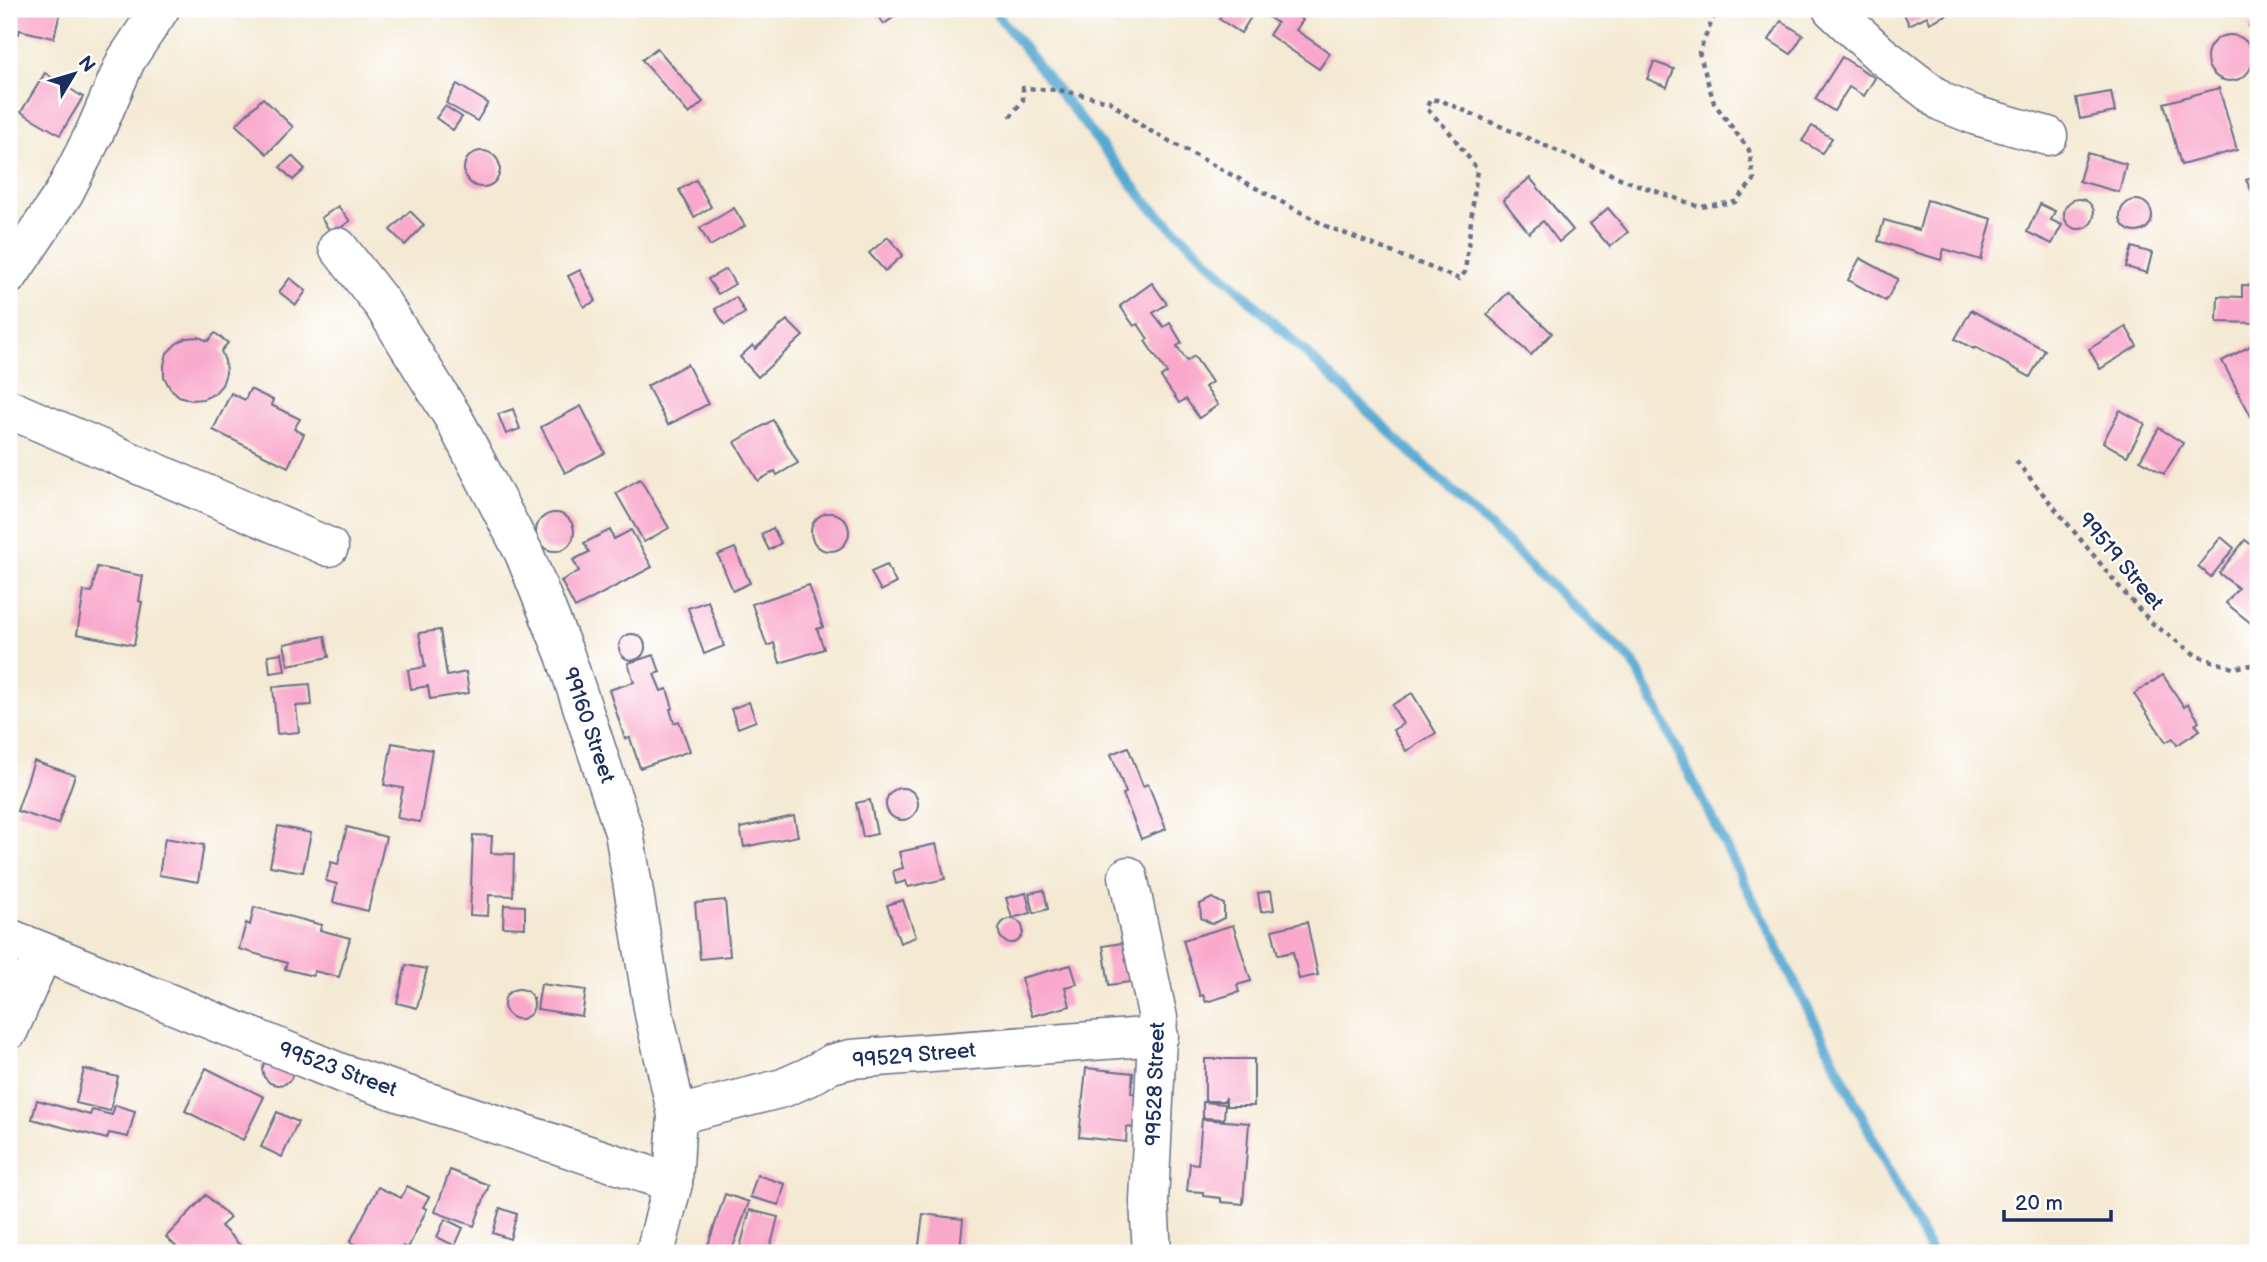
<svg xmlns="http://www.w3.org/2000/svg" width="2267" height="1262" viewBox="0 0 2267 1262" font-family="'Balsamiq Sans',sans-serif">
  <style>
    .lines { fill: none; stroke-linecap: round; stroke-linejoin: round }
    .stream { stroke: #57a8d1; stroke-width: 10 }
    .building { fill: #f9a8cb }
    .minor-casing { stroke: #677087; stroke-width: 41 }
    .path { stroke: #677087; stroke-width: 4.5; stroke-dasharray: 5 5; stroke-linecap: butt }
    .minor { stroke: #fff; stroke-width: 38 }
    .labels { text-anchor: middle; stroke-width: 5; stroke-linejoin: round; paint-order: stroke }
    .street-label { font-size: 21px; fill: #1b2f5e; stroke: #fff }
  </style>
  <rect width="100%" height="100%" fill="#fff"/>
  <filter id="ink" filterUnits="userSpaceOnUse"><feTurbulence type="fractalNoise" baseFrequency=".0143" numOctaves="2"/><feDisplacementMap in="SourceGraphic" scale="14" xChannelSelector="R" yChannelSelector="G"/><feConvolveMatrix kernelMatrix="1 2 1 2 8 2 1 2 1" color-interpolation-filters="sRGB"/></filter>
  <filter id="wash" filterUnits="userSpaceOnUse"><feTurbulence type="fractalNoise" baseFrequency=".00686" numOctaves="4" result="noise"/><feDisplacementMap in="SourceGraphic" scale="28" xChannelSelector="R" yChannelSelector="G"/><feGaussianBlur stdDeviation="1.57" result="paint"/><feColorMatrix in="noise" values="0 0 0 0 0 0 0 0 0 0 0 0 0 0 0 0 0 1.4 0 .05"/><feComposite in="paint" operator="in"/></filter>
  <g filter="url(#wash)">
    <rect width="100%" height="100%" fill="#f4e9d3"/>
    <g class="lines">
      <path class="stream" d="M993 9 1147 203 1633 662 1931 1253"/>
    </g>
    <g id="blocks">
      <g class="building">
        <path d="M9 9H61L54 38 19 30V34L9 32Z"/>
        <path d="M873 9H905L884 24Z"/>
        <path d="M1225 9H1256L1241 33 1219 19Z"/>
        <path d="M1257 9H1287L1303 20 1296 30 1330 53 1319 69 1269 35 1277 23Z"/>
        <path d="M1902 9H1948L1950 13 1930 23 1927 16 1909 25Z"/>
        <path d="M1781 21 1803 35 1791 54 1769 40Z"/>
        <path d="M2258 21V47L2249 26Z"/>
        <circle cx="2230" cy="58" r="23"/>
        <path d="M657 48 703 102 689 114 642 60Z"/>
        <path d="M1842 57 1875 78 1864 96 1849 87 1834 111 1815 99Z"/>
        <path d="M1654 62 1674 69 1667 87 1647 79Z"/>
        <path d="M45 73 83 97 60 135 21 112Z"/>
        <path d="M457 84 488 103 477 121 446 103Z"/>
        <path d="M2219 88 2237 150 2181 165 2164 103Z"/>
        <path d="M2111 92 2115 112 2080 119 2076 98Z"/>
        <path d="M263 98 293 127 267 154 236 125Z"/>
        <path d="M445 106 462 117 453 130 436 118Z"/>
        <path d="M1812 126 1832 138 1822 153 1802 141Z"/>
        <circle cx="482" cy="169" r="18"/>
        <path d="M2087 153 2126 164 2119 192 2079 181Z"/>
        <path d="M292 156 305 169 293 180 280 167Z"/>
        <path d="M2258 167V203L2246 180 2257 175 2254 169Z"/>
        <path d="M1530 178 1573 230 1559 242 1543 221 1529 233 1503 200Z"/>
        <path d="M696 180 711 207 694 217 679 190Z"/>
        <circle cx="2079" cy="214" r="15"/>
        <path d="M1927 200 1992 219 1981 260 1944 249 1941 260 1878 241 1884 220 1919 230Z"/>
        <circle cx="2136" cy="216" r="16"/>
        <path d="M2040 204 2055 211 2051 220 2062 225 2052 244 2027 232Z"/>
        <path d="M338 206 350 221 332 234 321 218Z"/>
        <path d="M734 208 745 226 710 246 700 228Z"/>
        <path d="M1608 208 1628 232 1610 247 1590 224Z"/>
        <path d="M410 211 424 225 405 245 390 230Z"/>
        <path d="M888 237 903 255 885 271 869 253Z"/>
        <path d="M2132 247 2152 253 2147 273 2126 267Z"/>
        <path d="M1860 258 1898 279 1886 301 1848 280Z"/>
        <path d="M726 269 735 284 718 294 708 279Z"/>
        <path d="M580 270 596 301 584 307 568 276Z"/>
        <path d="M290 278 306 291 296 305 279 292Z"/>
        <path d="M1152 283 1167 304 1153 313 1164 327 1170 323 1182 343 1177 346 1187 361 1194 356 1212 382 1205 387 1218 405 1199 418 1186 399 1179 403 1161 377 1167 373 1145 341 1148 339 1138 324 1134 326 1120 306Z"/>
        <path d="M2242 285 2258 286V323L2217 322 2218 296 2242 297Z"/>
        <path d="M1508 292 1552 333 1531 355 1487 315Z"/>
        <path d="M736 297 745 313 725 325 715 309Z"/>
        <path d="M1971 310 2045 350 2030 377 1975 347 1974 349 1955 339Z"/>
        <path d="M787 320 803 336 758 377 740 357 753 345 755 349Z"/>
        <path d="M2126 327 2137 346 2100 369 2089 349Z"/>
        <path d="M215 333 228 343 221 351 225 361 226 373 222 385 214 394 203 399 191 400 179 396 170 388 164 377V365L167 353 176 344 186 338 199 337 208 341Z"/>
        <path d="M2258 342V417L2253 420 2222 361Z"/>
        <path d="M687 364 708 404 668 425 647 386Z"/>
        <path d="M250 389 273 400 271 405 300 419 294 429 304 434 288 467 213 430 231 393 245 400Z"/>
        <path d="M581 406 605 453 565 473 541 427Z"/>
        <path d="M513 409 520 429 506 434 498 414Z"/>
        <path d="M2120 410 2145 424 2127 456 2103 442Z"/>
        <path d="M773 420 798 463 777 475 775 471 758 481 735 442Z"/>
        <path d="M2159 428 2183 443 2164 474 2140 460Z"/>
        <path d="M640 479 669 528 644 542 616 493Z"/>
        <circle cx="830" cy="532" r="19"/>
        <circle cx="555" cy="532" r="19"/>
        <path d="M773 528 781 543 769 550 761 534Z"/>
        <path d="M610 530 614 539 631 530 652 567 575 608 561 581 579 571 573 560 589 552 584 543Z"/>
        <path d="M2221 537 2234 548 2211 577 2198 566Z"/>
        <path d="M2245 540 2258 550V629L2226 603 2238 588 2219 573Z"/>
        <path d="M735 548 750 583 733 591 718 555Z"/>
        <path d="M887 565 896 583 881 591 871 572Z"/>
        <path d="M97 567 143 576 139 601 142 602 134 645 77 634 84 591 92 592Z"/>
        <path d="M809 585 823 627 817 629 824 649 780 663 774 643 767 646 752 604Z"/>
        <path d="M708 601 724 646 704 654 688 608Z"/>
        <path d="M440 630 447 676 466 672 469 693 430 699 428 686 411 689 408 670 425 667 419 633Z"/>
        <circle cx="632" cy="647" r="13"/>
        <path d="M325 636 329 657 288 665 284 644Z"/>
        <path d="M282 653 285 671 270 673 268 655Z"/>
        <path d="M654 655 660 672 654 674 661 691 667 689 673 708 670 709 674 723 679 721 690 751 640 768 630 738 625 739 609 690 634 682 628 663Z"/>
        <path d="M2163 675 2184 707 2188 704 2199 721 2195 724 2200 730 2177 745 2173 738 2166 742 2134 694Z"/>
        <path d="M310 684 312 705 296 706 299 732 277 734 273 687Z"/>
        <path d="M1412 693 1436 733 1406 751 1393 730 1403 724 1392 705Z"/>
        <path d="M749 702 756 721 738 728 731 709Z"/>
        <path d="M392 743 432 750 420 822 397 818 403 788 384 785Z"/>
        <path d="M1128 747 1143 786 1148 784 1166 829 1141 839 1123 794 1126 793 1111 754Z"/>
        <path d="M34 761 75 775 58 824 17 811Z"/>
        <circle cx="902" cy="804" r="16"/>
        <path d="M870 800 877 834 863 837 856 803Z"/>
        <path d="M794 816 798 836 744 847 740 828Z"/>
        <path d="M278 826 311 833 303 872 270 866Z"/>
        <path d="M347 827 386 837 368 911 333 902 337 884 326 881 331 862 338 864Z"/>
        <path d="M473 835 492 836 491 853 514 854 513 896 489 895 488 916 470 915Z"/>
        <path d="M165 838 204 845 198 882 159 875Z"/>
        <path d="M936 844 945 879 908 887 906 881 896 884 893 871 903 868 899 852Z"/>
        <path d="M1044 890 1048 909 1034 913 1029 893Z"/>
        <path d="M1271 891 1274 910 1261 912 1258 893Z"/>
        <path d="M1026 893 1031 913 1012 918 1006 898Z"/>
        <path d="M1212 898 1224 904V918L1212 924 1201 918 1200 904Z"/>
        <path d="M725 900 730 956 700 959 695 903Z"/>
        <path d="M903 900 916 937 900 943 887 905Z"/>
        <path d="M504 905 525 906V928L503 927Z"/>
        <path d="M254 907 322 925 320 930 350 938 339 977 314 971 313 976 285 969 287 963 239 949 246 923 250 925Z"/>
        <circle cx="1011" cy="931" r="12"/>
        <path d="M1307 922 1318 975 1299 979 1293 952 1278 955 1272 930Z"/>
        <path d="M1233 925 1251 981 1237 985 1239 992 1206 1002 1203 995 1200 996 1183 940Z"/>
        <path d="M1128 942 1135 981 1109 985 1103 946Z"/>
        <path d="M406 965 427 969 417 1008 397 1003Z"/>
        <path d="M1071 965 1077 984 1065 987 1070 1006 1032 1016 1021 978Z"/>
        <path d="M541 984 586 990 582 1016 537 1009Z"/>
        <circle cx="519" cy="1004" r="15"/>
        <path d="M1205 1059H1254V1106H1226V1097L1225 1101H1205Z"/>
        <path d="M265 1061 294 1071 291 1079 285 1084 277 1085 270 1083 264 1077 262 1069Z"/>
        <path d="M206 1068 264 1097 243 1140 185 1111Z"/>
        <path d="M1086 1068 1133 1073 1131 1093 1143 1095 1140 1129 1127 1127 1126 1142 1079 1137Z"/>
        <path d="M84 1069 118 1077 110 1111 76 1103Z"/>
        <path d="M37 1100 90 1115 92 1110 112 1115 115 1105 135 1111 128 1137 109 1133 107 1139 32 1119Z"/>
        <path d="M1203 1102 1225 1104 1224 1119 1203 1118Z"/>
        <path d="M277 1112 298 1122 282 1157 261 1147Z"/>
        <path d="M1202 1119 1249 1123 1243 1204 1221 1202V1198L1203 1196V1192L1187 1191 1190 1163 1198 1164Z"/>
        <path d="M450 1170 489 1185 474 1226 435 1212Z"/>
        <path d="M757 1175 785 1184 779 1205 750 1197Z"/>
        <path d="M407 1186 429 1197 423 1207 427 1209 408 1248 403 1246 399 1253H372L350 1242 378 1187 401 1198Z"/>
        <path d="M725 1194 749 1202 731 1253 708 1245Z"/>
        <path d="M206 1195 230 1218 221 1226 243 1248 238 1253H183L166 1237Z"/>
        <path d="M500 1208 517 1214 510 1239 493 1233Z"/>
        <path d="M750 1210 778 1217 769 1253 739 1251Z"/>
        <path d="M923 1214 963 1219 960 1250 969 1253H918Z"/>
        <path d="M445 1219 463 1228 455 1246 437 1237Z"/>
      </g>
    </g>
  </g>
  <g filter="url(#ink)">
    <use href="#blocks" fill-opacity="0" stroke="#677087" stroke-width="2"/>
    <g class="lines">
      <defs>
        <g id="minor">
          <path d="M1832 9 1880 54 1942 102 1977 116 2048 136"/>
          <path d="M338 247 383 305 453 417 524 553 565 655 624 832 654 1014 677 1115 673 1183 655 1253"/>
          <path d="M9 275 64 193 94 134 126 60 160 9"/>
          <path d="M9 409 329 547"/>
          <path d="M1128 876 1158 1018 1149 1201 1152 1253"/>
          <path d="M9 938 341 1073 673 1183"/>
          <path d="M9 1030 43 952"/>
          <path d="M677 1115 783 1088 808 1077 831 1064 851 1059 1159 1036"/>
        </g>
      </defs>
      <use href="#minor" class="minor-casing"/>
      <g class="path">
        <path d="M1010 117 1023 100V88L1059 90 1109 101 1145 128 1326 226 1459 279 1465 272 1477 169 1448 130 1426 108 1431 99 1442 101 1627 181 1700 207 1735 202 1754 180 1749 150 1714 103 1699 52 1717 9"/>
        <path d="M2016 461 2127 596 2152 623 2197 656 2233 668 2258 664"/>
      </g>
      <use href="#minor" class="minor"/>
    </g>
  </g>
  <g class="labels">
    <g class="street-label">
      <text transform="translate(2121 561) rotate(50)" y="7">99519 Street</text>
      <text transform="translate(589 725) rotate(71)" y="7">99160 Street</text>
      <text transform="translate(914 1055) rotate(-5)" y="7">99529 Street</text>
      <text transform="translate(338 1069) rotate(20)" y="7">99523 Street</text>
      <text transform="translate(1155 1084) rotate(-88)" y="7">99528 Street</text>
    </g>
  </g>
  <rect width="2267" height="1262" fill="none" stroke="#fff" stroke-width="35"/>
  <g transform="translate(74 74) rotate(52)" stroke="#ffffff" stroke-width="5" paint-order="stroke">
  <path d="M0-5L12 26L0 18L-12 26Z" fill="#1b2f5e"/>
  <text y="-10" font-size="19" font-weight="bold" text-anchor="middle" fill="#1b2f5e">N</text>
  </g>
  <path d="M2004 1210v10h107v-10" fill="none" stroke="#1b2f5e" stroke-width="3.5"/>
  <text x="2015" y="1210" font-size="21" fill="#1b2f5e" stroke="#ffffff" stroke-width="5" paint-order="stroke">20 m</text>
</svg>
